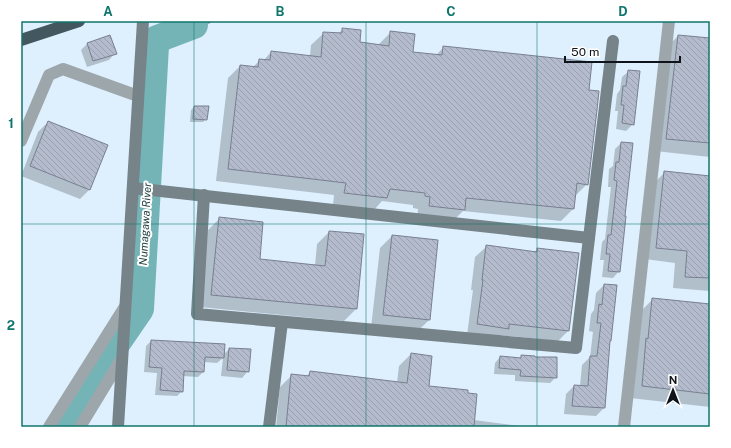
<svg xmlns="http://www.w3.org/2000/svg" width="731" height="448" viewBox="0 0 731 448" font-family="'Public Sans',sans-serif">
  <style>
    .shadow { fill: #0003 }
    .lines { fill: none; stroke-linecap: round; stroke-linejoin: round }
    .stream { stroke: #568487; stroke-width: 4.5 }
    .river { stroke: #75b4b6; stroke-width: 28 }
    .building { fill: url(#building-back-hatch); stroke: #787f90 }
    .street { stroke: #9da6aa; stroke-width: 12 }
    .secondary { stroke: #768489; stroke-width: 12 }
    .highway { stroke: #43575e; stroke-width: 12 }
    .grid { fill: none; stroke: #0f766e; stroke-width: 1; stroke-opacity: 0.55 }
    .labels { text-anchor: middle; stroke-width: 4; stroke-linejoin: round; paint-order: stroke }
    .water-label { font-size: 11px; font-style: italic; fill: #1a3a3b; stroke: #fff }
    .neatline { fill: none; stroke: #0f766e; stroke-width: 1.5 }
    .grid-label { font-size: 13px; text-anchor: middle; font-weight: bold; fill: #0f766e }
  </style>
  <defs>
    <pattern id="building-back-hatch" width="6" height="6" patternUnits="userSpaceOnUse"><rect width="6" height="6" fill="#b3bbcd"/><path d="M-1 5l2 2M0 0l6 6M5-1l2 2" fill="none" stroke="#99a0af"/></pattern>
  </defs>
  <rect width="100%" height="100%" fill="#deeffe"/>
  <g class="shadow">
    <path d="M343 29 359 43 378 45 391 32 412 52 436 55 444 47 588 91 587 184 575 196 573 209 561 221 463 211 452 222 417 218 418 209 413 208V205L382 201 374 210 333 205 334 195 216 181 228 78 240 66 253 67 260 60 263 61 271 52 310 56 311 45 324 33 338 34Z"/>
    <path d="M678 36 710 39V157L655 151 666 48Z"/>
    <path d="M88 43 115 53 109 60 87 67 81 50Z"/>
    <path d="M629 71 633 124 626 131 616 129 618 111H615L617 94 620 90 622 77Z"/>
    <path d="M194 107 206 119 203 122H190L191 110Z"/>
    <path d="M48 122 107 146 89 190 80 199 21 176 38 132Z"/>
    <path d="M621 143 619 271 613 278 602 277 604 260H600L602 242 605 239 611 187H608L609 169 613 166 615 149Z"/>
    <path d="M665 172 710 177V291L673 288 675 263 645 259 653 184Z"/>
    <path d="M220 218 259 260 315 266 317 244 329 232 363 235 356 309 344 321 200 307 207 231Z"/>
    <path d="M392 236 429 320 417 332 371 328 380 248Z"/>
    <path d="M486 247 534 252 538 249 568 331 558 341 501 335 497 339 467 335 473 290H471L475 257Z"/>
    <path d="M604 285 609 342 604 408 596 416 564 414 566 394 574 386H580L582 365 590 357 593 332 589 331 591 314 594 310 596 293Z"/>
    <path d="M653 299 710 305V407L630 398 641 311Z"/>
    <path d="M151 341 223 355 229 349 248 371 242 378 221 376 223 358 217 363 204 362 203 372 198 377 183 376 182 391 177 396 155 395 157 373 144 372 146 346Z"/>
    <path d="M411 354 428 387 474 420 528 427H276L280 387 292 375 306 376 310 373 397 383 399 366Z"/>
    <path d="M522 356 556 377 550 383 515 381V375L494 374 495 363 500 357 519 359Z"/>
  </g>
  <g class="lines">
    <path class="stream" d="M194 25 209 21"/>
    <path class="river" d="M63 427 118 341 140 309 155 46 157 39 194 25 193 21"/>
  </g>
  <g class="building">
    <path d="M342 28 361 30 360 42 389 46 390 31 415 34 413 52 442 55 443 46 592 62 589 90 599 91 597 110 588 185 577 183 574 209 466 198 465 210 429 206 430 197 425 196V193L390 189 387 198 344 193 346 183 228 169 240 65 258 67 259 59 270 60 271 51 321 57 323 32 342 33Z"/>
    <path d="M110 35 117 54 93 61 87 43Z"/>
    <path d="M678 35 710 38V143L666 139Z"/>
    <path d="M628 70 640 71 634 125 622 123 624 105H621L623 86H626Z"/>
    <path d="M194 106H209L207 120 193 119Z"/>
    <path d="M48 121 108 145 90 190 30 166Z"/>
    <path d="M621 142 633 143 625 216H626L620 272 608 271 610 254H606L608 235H611L617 181 614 180 616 162H619Z"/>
    <path d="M664 171 710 176V278L685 277 687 251 656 248Z"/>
    <path d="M219 217 263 222 260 259 325 266 329 231 364 234 357 309 211 295Z"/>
    <path d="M392 235 438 240 430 320 383 315Z"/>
    <path d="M486 245 537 252V248L579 253 569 331 509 324V329L477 324 483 280H482Z"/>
    <path d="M604 284 617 285 611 341H610L605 408 572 406 574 385 588 386 590 356H597L601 323H597L599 304 602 305Z"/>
    <path d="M652 298 710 304V394L642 386 646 338 648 339Z"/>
    <path d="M151 340 225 344 224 358 205 357 204 372 184 371 183 392 160 390 162 368 149 367Z"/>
    <path d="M229 348 251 349 249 372 227 370Z"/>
    <path d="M411 353 432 356 429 386 468 390V393L477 394 474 427H286L291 374 309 376 310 371 407 383Z"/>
    <path d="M521 355 535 356V357H557V378L520 376 521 370 499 368 500 356 521 358Z"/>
  </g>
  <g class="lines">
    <g class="street">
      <path d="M21 141 49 75 63 69 138 96"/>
      <path d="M49 427 126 305"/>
      <path d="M80 427 122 358"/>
      <path d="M624 427 669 21"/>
    </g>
    <g class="secondary">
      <path d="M133 188 589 238 613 41"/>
      <path d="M204 195 197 314 576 348 589 238"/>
      <path d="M118 427 143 21"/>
      <path d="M269 427 282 322"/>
    </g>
    <path class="highway" d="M21 40 79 21"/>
  </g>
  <path class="grid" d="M194 21V427M366 21V427M537 21V427M21 224H710"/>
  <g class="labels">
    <g class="water-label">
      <text transform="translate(145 224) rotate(-87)" y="4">Numagawa River</text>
    </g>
  </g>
  <rect width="731" height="448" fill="none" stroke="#ffffff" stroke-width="44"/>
  <g transform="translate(673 390)" stroke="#ffffff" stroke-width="3" paint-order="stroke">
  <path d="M0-3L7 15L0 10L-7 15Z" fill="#0e1419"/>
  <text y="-6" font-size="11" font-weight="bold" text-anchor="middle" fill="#0e1419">N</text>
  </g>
  <path d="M565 56v6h115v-6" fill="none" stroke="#0e1419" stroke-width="2"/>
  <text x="571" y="56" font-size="12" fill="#0e1419" stroke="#ffffff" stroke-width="3" paint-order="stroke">50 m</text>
  <rect x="22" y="22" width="687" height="404" class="neatline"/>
  <g class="grid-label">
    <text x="108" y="16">A</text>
    <text x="280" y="16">B</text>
    <text x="451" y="16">C</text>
    <text x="623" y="16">D</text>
    <text x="11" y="128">1</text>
    <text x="11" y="330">2</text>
  </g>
</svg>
